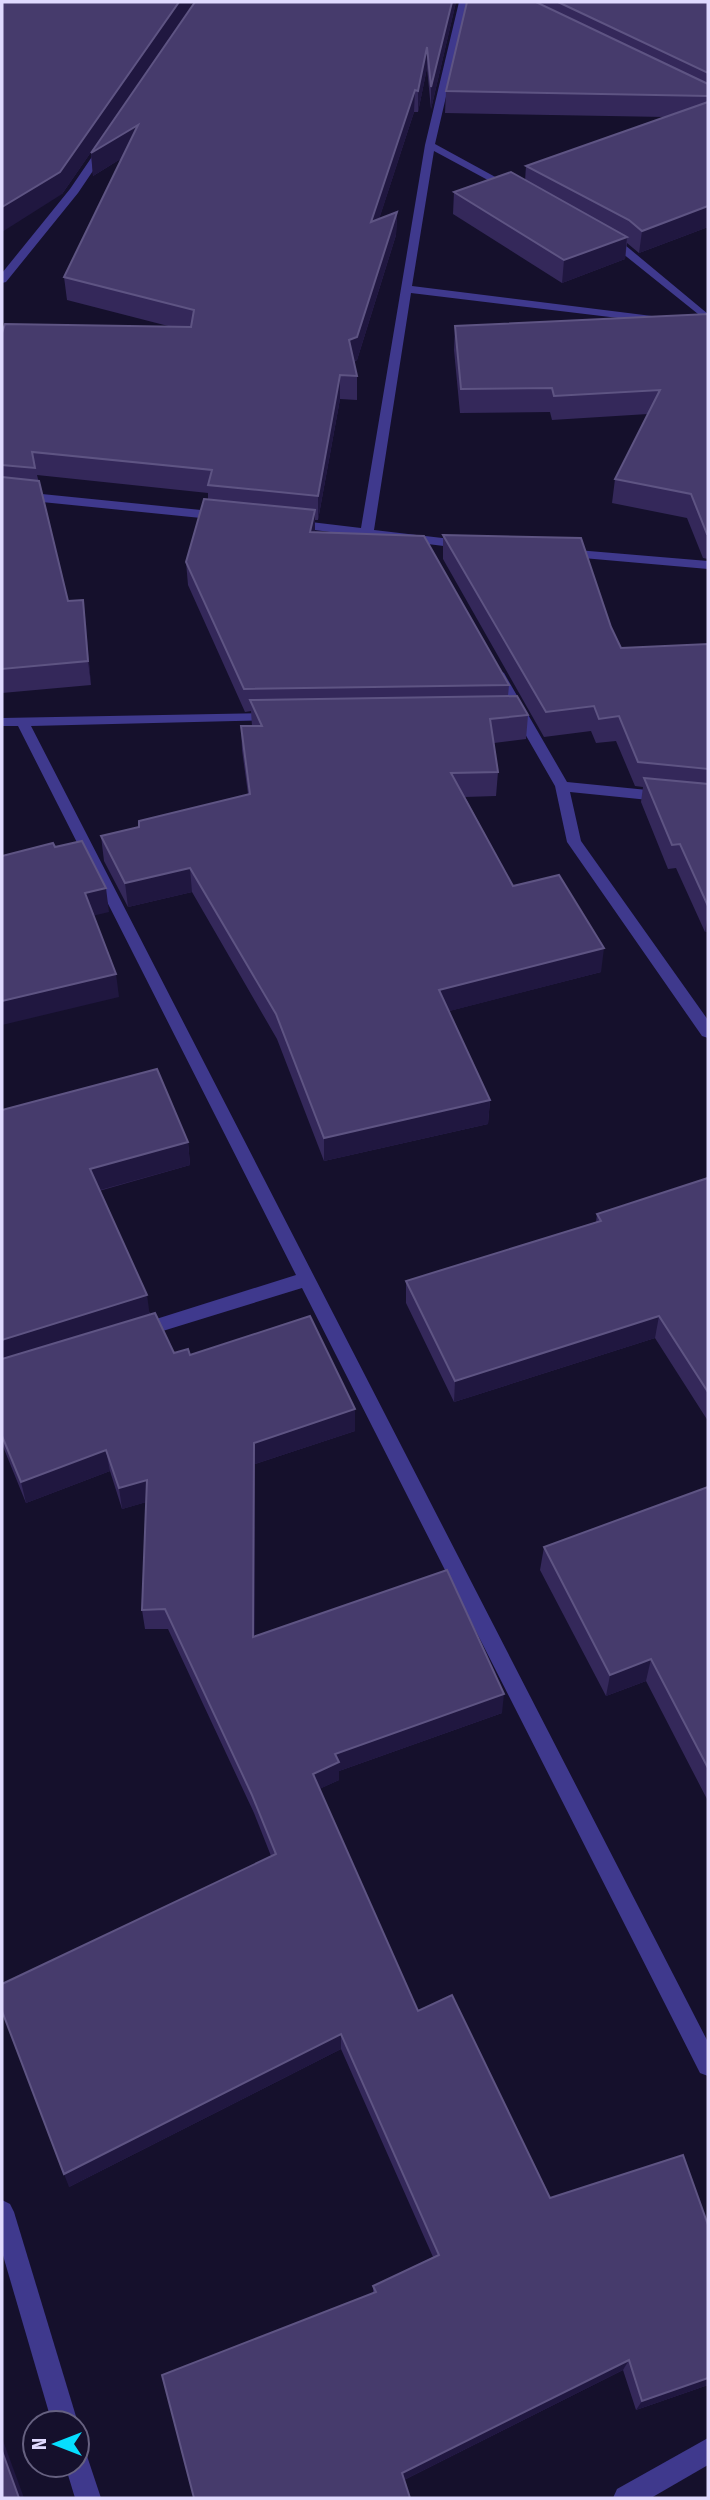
<svg xmlns="http://www.w3.org/2000/svg" width="710" height="2500" viewBox="0 0 710 2500" font-family="'Fira Sans',sans-serif">
  <style>
    .lines { fill: none; stroke-linecap: round; stroke-linejoin: round }
    .street { fill: #3f398d; fill-rule: evenodd }
    .wall { fill: #34285a }
    .shaded-wall { fill: #201740 }
    .building { fill: #463b6c; stroke: #5e5483; stroke-width: 2 }
  </style>
  <rect width="100%" height="100%" fill="#15102c"/>
  <g class="lines">
    <g class="street">
      <path d="M459 2H468L435 144 519 190 510 192 434 151 412 286 660 317 666 320 660 323 411 293 374 530 468 541 474 545 468 549 290 527V521L294 520 361 528 425 145Z"/>
      <path d="M100 145 109 147 78 193 6 282 2 283V273L70 189Z"/>
      <path d="M603 237H611L625 245 708 314V322L617 249 603 241Z"/>
      <path d="M2 490 221 512 227 516 221 520 2 498Z"/>
      <path d="M565 549 708 561V569L560 556 559 553Z"/>
      <path d="M497 669 504 673 567 782 708 796V806L570 792 581 841 708 1020V1038L702 1036 567 842 555 786 490 673Z"/>
      <path d="M275 713 282 717 280 720 31 726 708 2042V2076L700 2073 302 1288 140 1338 134 1336 131 1331 134 1326 296 1275 18 726H2V718Z"/>
      <path d="M2 2200 10 2204 14 2212 78 2423 77 2425 52 2423 2 2252Z"/>
      <path d="M708 2438V2465L651 2498H613L617 2489Z"/>
      <path d="M77 2449 86 2453 101 2498H75L65 2465H77Z"/>
    </g>
  </g>
  <g class="wall">
    <path d="M2 2H456L431 109 427 68 418 112H414L379 219 397 212 396 235 357 360 354 362 357 376V400L340 399 318 520H315V532L509 685 508 696 528 715 526 739 494 743 498 772 496 796 465 797 513 886 601 972 449 1011 490 1100 488 1124 324 1161 277 1039 192 892 128 907 104 861 101 836 139 827 248 794 242 750 241 726H252L251 711 245 712 188 585 186 562 208 499V493L37 475 68 601 83 600 91 685 2 693V333L172 327 67 300 64 277 122 158 93 176 91 153 169 39 62 194Z"/>
    <path d="M467 2H708V227L639 253 627 243 625 259 562 283 453 214 454 192 525 181 526 166 666 117 445 113 446 91Z"/>
    <path d="M708 314V559L703 558 687 518 612 503 615 479 648 414 552 420 550 412 460 413 454 350 455 326Z"/>
    <path d="M443 535 611 627 621 648 708 644V932H705L676 868 668 869 641 802 643 787 635 786 616 741 596 743 591 731 544 737 443 559Z"/>
    <path d="M2 1110 188 1142 190 1165 99 1191 150 1314 174 1353 190 1355 355 1431 255 1464V1636L502 1713 339 1771V1780L319 1789 418 2011 550 2198 708 2385 636 2410 623 2370 404 2480 194 2498 373 2293V2286L433 2257 341 2049 69 2187 271 1856 254 1813 168 1629H145L142 1610 146 1502 122 1509 110 1471 26 1503 2 1444Z"/>
    <path d="M708 1178V1421L655 1338 454 1402 406 1303V1281L596 1222 597 1214Z"/>
    <path d="M708 1487V1801L646 1681 606 1696 540 1570 544 1547Z"/>
  </g>
  <g class="shaded-wall">
    <path d="M179 2H195L62 194 2 232V207Z"/>
    <path d="M452 2H456L431 109V87Z"/>
    <path d="M427 47V68L418 112V91Z"/>
    <path d="M415 90 414 112 371 244V222Z"/>
    <path d="M138 125 140 147 93 176 91 153Z"/>
    <path d="M708 206V227L639 253 642 231Z"/>
    <path d="M397 212 396 235 357 360 349 363V340Z"/>
    <path d="M627 237 625 259 562 283 564 260Z"/>
    <path d="M340 375V399L318 520V496Z"/>
    <path d="M315 510V532H310Z"/>
    <path d="M83 600 86 623 91 685 88 661Z"/>
    <path d="M190 868 192 892 128 907 125 883Z"/>
    <path d="M106 888 109 912 88 917 85 893Z"/>
    <path d="M708 913V932H705Z"/>
    <path d="M604 948 601 972 438 1014 439 990Z"/>
    <path d="M116 974 119 997 2 1025V1001Z"/>
    <path d="M490 1100 488 1124 324 1161V1138Z"/>
    <path d="M188 1142 190 1165 93 1192 90 1169Z"/>
    <path d="M147 1295 150 1317 2 1363V1340Z"/>
    <path d="M659 1316 655 1338 454 1402 455 1381Z"/>
    <path d="M355 1409V1431L255 1464V1656L253 1637 254 1443Z"/>
    <path d="M106 1450 110 1471 26 1503 21 1482Z"/>
    <path d="M147 1480 150 1501 122 1509 119 1488Z"/>
    <path d="M651 1659 646 1681 606 1696 610 1675Z"/>
    <path d="M504 1694 502 1713 339 1771V1780L313 1792V1774L335 1754Z"/>
    <path d="M341 2034V2049L69 2187 64 2174Z"/>
    <path d="M629 2360 623 2370 402 2481V2473Z"/>
    <path d="M708 2378V2385L636 2410 642 2401Z"/>
    <path d="M2 2438 24 2498H19L2 2451Z"/>
  </g>
  <g class="building">
    <path d="M2 2H179L60 172 2 207Z"/>
    <path d="M195 2H452L431 87 427 47 418 91 415 90 371 222 397 212 357 337 349 340 357 376 340 375 318 496 208 485 212 470 32 452 35 468 2 465V333L5 324 191 327 194 310 64 277 138 125 91 153Z"/>
    <path d="M467 2H536L708 84V96L446 91Z"/>
    <path d="M558 2H708V73Z"/>
    <path d="M708 102V206L642 231 629 220 526 166Z"/>
    <path d="M511 172 627 237 564 260 454 192Z"/>
    <path d="M708 314V534H707L691 494 615 479 660 390 554 396 552 388 461 389 455 326Z"/>
    <path d="M2 477 39 481 68 601 83 600 88 661 2 669Z"/>
    <path d="M204 499 315 510 310 532 424 536 509 685 244 689 186 562Z"/>
    <path d="M443 535 581 538 611 627 621 648 708 644V769L638 762 619 716 599 719 594 706 546 712Z"/>
    <path d="M517 696 528 715 490 719 498 772 451 773 513 886 559 875 604 948 439 990 490 1100 324 1138 276 1014 190 868 125 883 101 836 139 827V821L250 794 241 726H262L250 700Z"/>
    <path d="M644 778 708 784V906L680 844 672 845Z"/>
    <path d="M82 841 106 888 85 893 116 974 2 1001V856L53 843 55 847Z"/>
    <path d="M157 1069 188 1142 90 1169 147 1295 2 1340V1110Z"/>
    <path d="M708 1178V1392L659 1316 455 1381 406 1281 601 1221 597 1214Z"/>
    <path d="M155 1313 174 1353 188 1349 190 1355 310 1316 355 1409 254 1443 253 1637 447 1570 504 1694 335 1754 339 1762 313 1774 418 2011 452 1995 550 2198 683 2155 708 2225V2378L642 2401 629 2360 402 2473 410 2498H194L162 2375 376 2292 373 2286 439 2255 341 2034 64 2174 2 2011V1984L276 1854 252 1795 165 1609 142 1610 147 1480 119 1488 106 1450 21 1482 2 1436V1359Z"/>
    <path d="M708 1487V1768L651 1659 610 1675 544 1547Z"/>
    <path d="M2 2451 19 2498H2Z"/>
  </g>
  <rect width="710" height="2500" fill="none" stroke="#e0daff" stroke-width="7"/>
  <g transform="translate(56 2444) rotate(270)"><circle r="33" fill="#15102c" stroke="#666180" stroke-width="2"/>
  <path d="M0-5L12 26L0 18L-12 26Z" fill="#06deff"/>
  <text y="-10" font-size="19" font-weight="bold" text-anchor="middle" fill="#e0daff">N</text>
  </g>
</svg>
